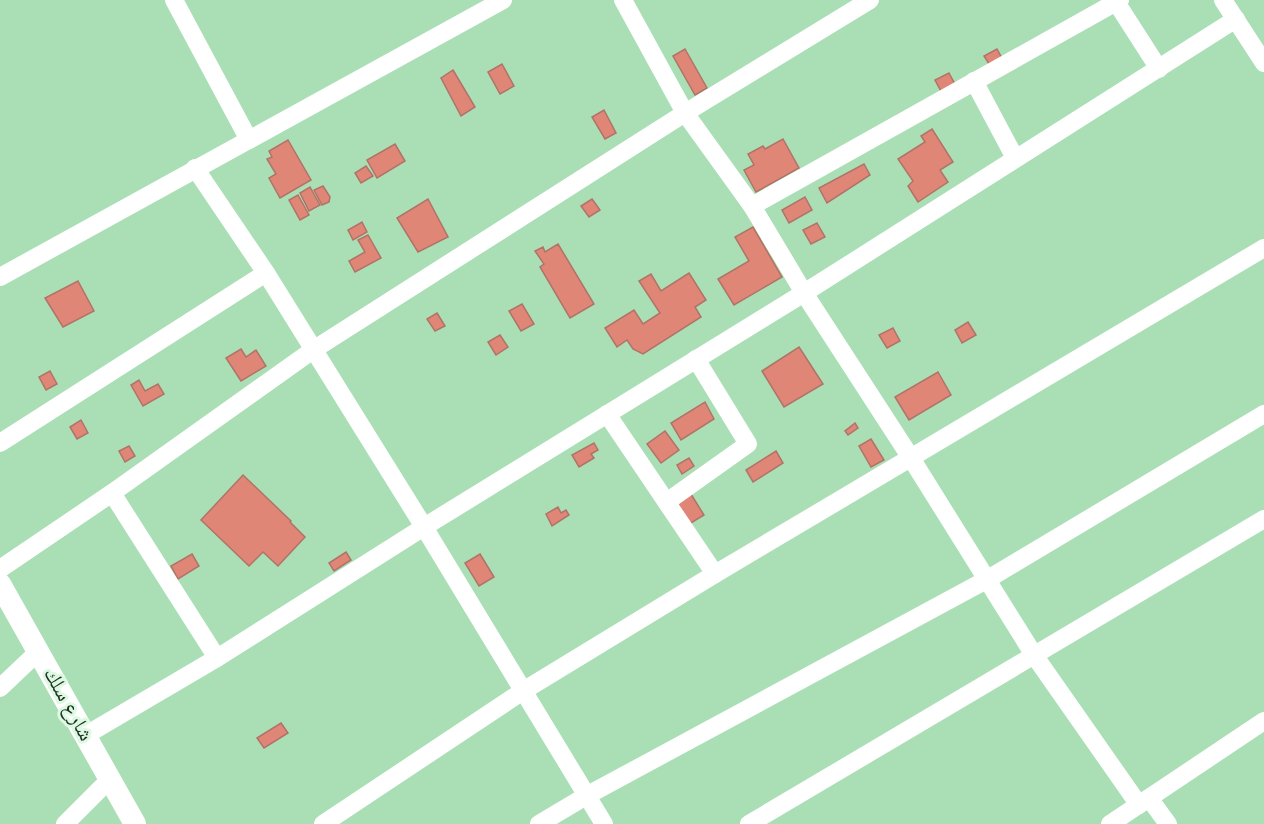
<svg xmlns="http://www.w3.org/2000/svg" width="1264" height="824" viewBox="0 0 1264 824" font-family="'Noto Serif','Noto Naskh Arabic',serif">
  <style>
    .building { fill: #e08676; stroke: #b07368; stroke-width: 1.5 }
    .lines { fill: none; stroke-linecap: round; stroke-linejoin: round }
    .minor { stroke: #fff; stroke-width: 18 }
    .tertiary { stroke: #fff; stroke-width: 22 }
    .labels { text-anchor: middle; stroke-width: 6; stroke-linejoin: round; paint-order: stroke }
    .street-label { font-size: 21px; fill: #1b3020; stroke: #def9e3 }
  </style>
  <rect width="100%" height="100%" fill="#aadfb5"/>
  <g class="building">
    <path d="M685 49 707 88 695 95 673 56Z"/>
    <path d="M997 49 1003 60 991 67 984 56Z"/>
    <path d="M502 64 514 86 500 94 488 72Z"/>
    <path d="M453 70 475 107 461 116 441 78Z"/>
    <path d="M949 73 956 86 942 93 935 80Z"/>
    <path d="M604 110 616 133 605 139 592 117Z"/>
    <path d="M932 129 953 162 940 170 948 182 918 202 908 186 913 181 898 159 925 142 921 136Z"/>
    <path d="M783 139 799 168 756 192 744 170 754 165 748 154 763 146 765 149Z"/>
    <path d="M288 140 311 180 280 198 269 178 276 174 267 159 272 157 269 151Z"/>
    <path d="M395 144 405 161 377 178 367 160Z"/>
    <path d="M864 164 870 175 827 203 819 188Z"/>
    <path d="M366 166 373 176 361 183 355 173Z"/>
    <path d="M323 186 330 197 329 202 322 205 314 190Z"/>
    <path d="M310 187 320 205 309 211 300 193Z"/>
    <path d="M298 195 309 215 300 220 289 200Z"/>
    <path d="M805 197 812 210 789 223 782 210Z"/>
    <path d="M428 199 448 237 418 252 397 218Z"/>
    <path d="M592 199 600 210 589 217 581 206Z"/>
    <path d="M362 222 367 232 353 240 348 230Z"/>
    <path d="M817 223 825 237 811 244 803 230Z"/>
    <path d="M753 227 782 277 734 305 718 279 749 261 735 237Z"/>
    <path d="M368 235 381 258 355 272 349 261 365 252 358 240Z"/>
    <path d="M558 244 594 304 570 318 540 267 544 264 535 251 543 247 545 252Z"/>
    <path d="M689 273 706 300 695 307 701 317 643 354 633 349 627 340 617 347 605 328 634 310 643 324 660 313 639 281 651 274 661 291Z"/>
    <path d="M78 281 94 311 63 327 45 298Z"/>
    <path d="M522 304 534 324 521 331 509 311Z"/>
    <path d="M437 313 445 326 435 331 427 319Z"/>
    <path d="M968 322 976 335 962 343 955 330Z"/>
    <path d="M893 328 900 341 887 348 879 335Z"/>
    <path d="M500 335 508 347 496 355 488 342Z"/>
    <path d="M799 347 823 384 784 407 762 371Z"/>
    <path d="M241 349 246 357 256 350 266 366 241 381 226 358Z"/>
    <path d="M50 371 57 384 46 390 39 377Z"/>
    <path d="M938 372 951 395 909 420 895 397Z"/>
    <path d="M139 380 145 391 158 384 164 394 143 406 131 385Z"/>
    <path d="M705 402 714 419 681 440 671 423Z"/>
    <path d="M81 420 88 433 77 439 70 427Z"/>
    <path d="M855 423 858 428 848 435 845 431Z"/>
    <path d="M665 431 679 450 661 463 647 444Z"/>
    <path d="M871 439 884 460 871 467 859 446Z"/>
    <path d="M594 443 598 450 591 454 594 458 579 467 572 455Z"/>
    <path d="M129 446 135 456 125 462 119 451Z"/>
    <path d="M776 451 783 463 753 482 746 470Z"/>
    <path d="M689 458 694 466 682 474 677 465Z"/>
    <path d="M243 475 291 521 290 522 305 537 278 566 263 552 249 566 201 520Z"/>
    <path d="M689 491 704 515 686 526 671 501Z"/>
    <path d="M558 507 561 513 566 510 569 515 552 526 546 514Z"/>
    <path d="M346 552 351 560 334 571 329 563Z"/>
    <path d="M192 554 199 566 178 579 171 566Z"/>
    <path d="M480 554 494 577 479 586 465 563Z"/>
    <path d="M281 723 288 733 264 748 257 738Z"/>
  </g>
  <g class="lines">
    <g class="minor">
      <path d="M174 0 249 140"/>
      <path d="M623 0 685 113 752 206 804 293 911 458 1034 655 1139 805"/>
      <path d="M1223 0 1264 63"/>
      <path d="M1116 2 1159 69"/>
      <path d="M974 81 1015 158"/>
      <path d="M195 168 266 273 424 527 604 824"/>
      <path d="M752 206 1120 0"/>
      <path d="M0 277 503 0"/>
      <path d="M607 414 715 574"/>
      <path d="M0 443 266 273"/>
      <path d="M112 493 217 658"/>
      <path d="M668 501 748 444 696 359"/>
      <path d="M0 569 112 493 313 350 685 113 870 0"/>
      <path d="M0 688 39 651"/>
      <path d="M86 735 217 658 424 527 804 293 1236 19"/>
      <path d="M1149 798 1168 824"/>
      <path d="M65 824 110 779"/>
      <path d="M323 824 523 691 715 574 1264 248"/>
      <path d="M539 824 586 796 988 579 1264 414"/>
      <path d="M749 824 1264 519"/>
      <path d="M1110 824 1264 721"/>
    </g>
    <path class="tertiary" d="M0 584 135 824"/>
  </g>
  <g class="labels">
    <g class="street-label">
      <text transform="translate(69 704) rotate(61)" y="7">شارع سلك</text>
    </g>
  </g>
</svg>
